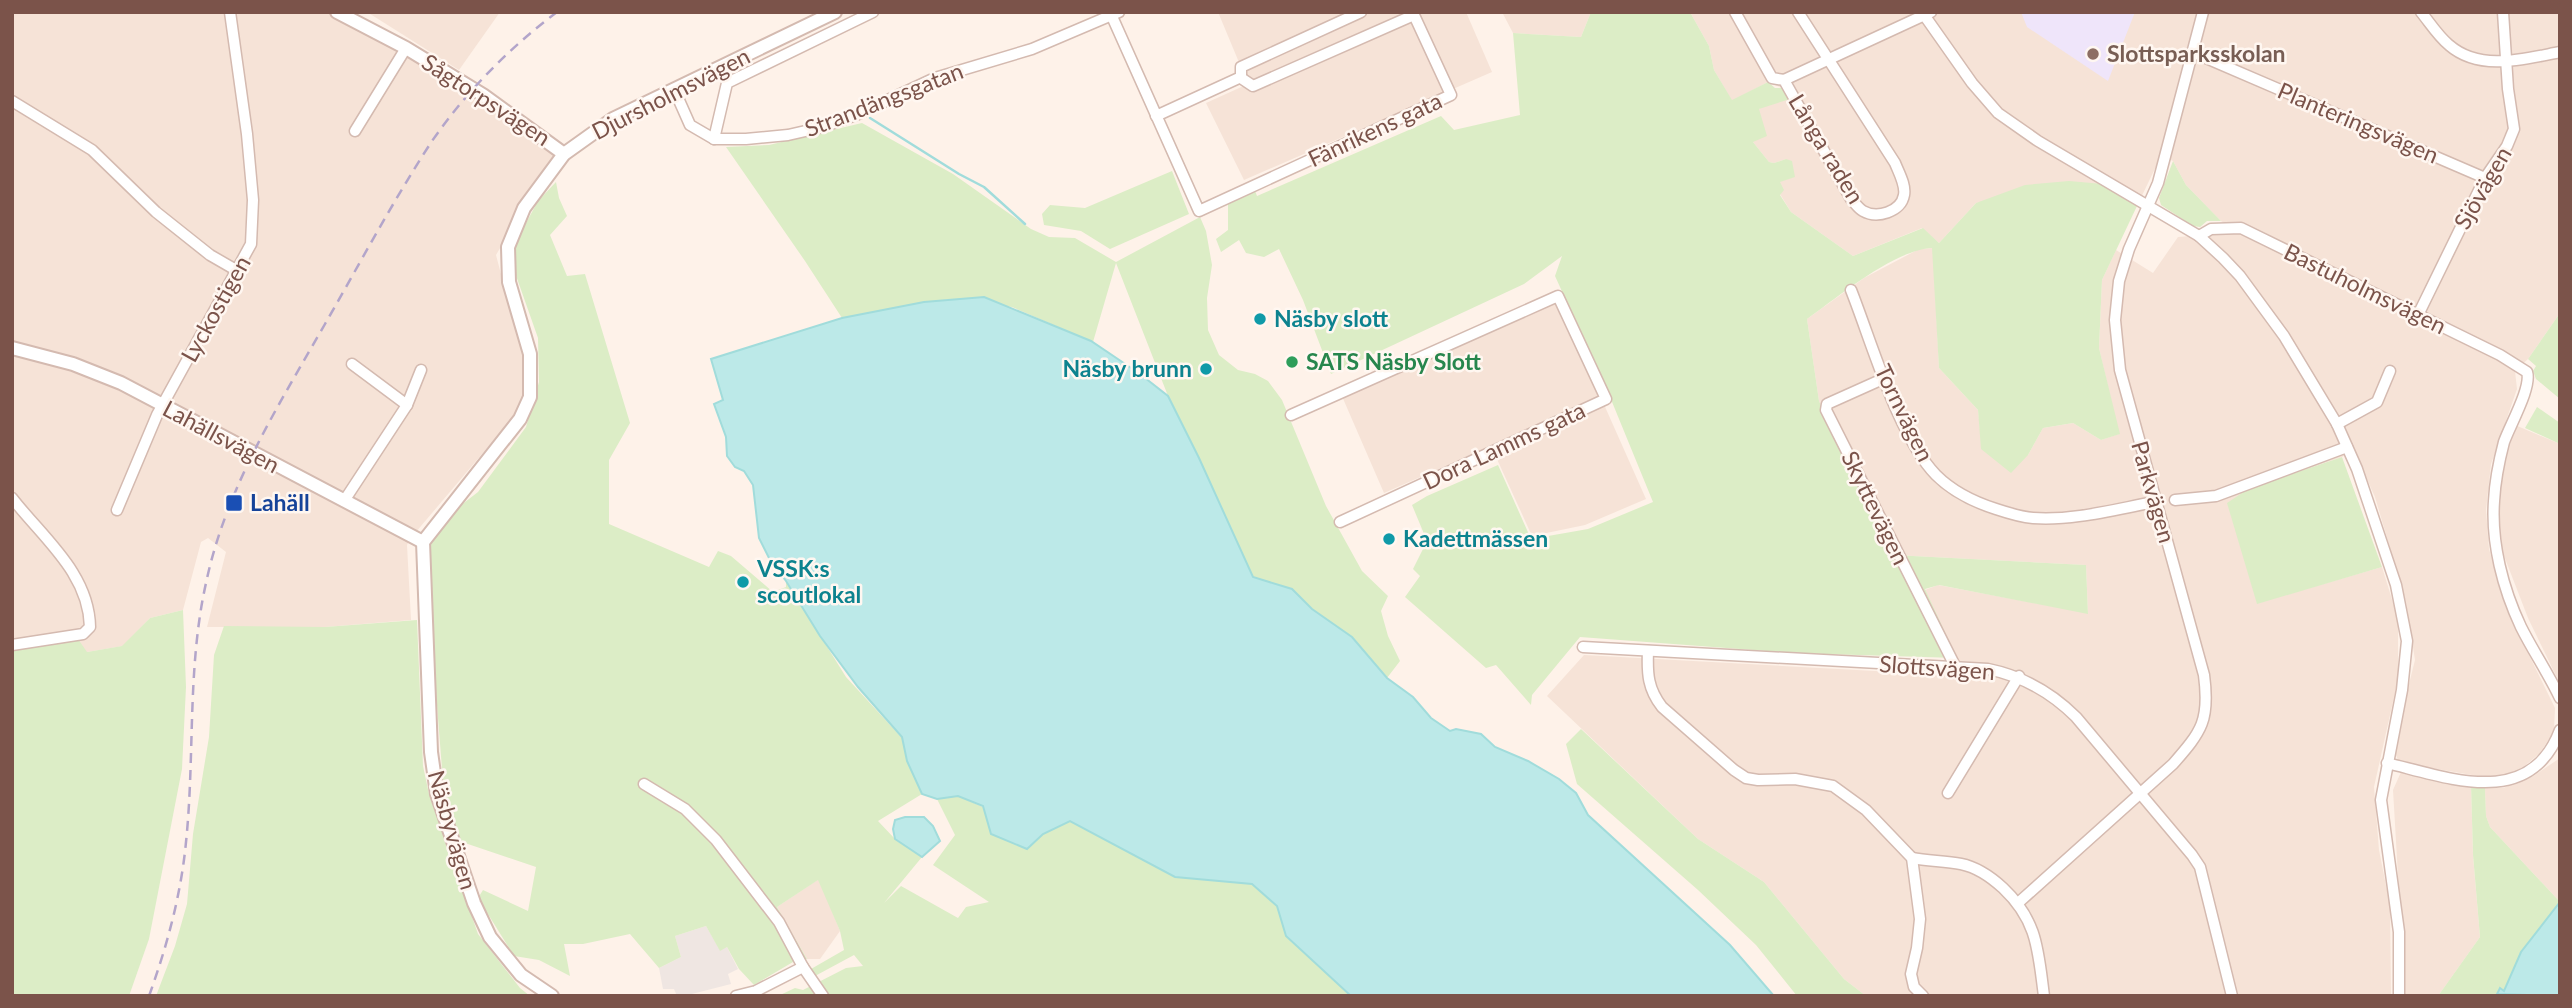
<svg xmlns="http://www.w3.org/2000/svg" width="2572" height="1008" viewBox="0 0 2572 1008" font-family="Lato,sans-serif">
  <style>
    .residential { fill: #f6e3d7 }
    .industrial { fill: #efe6e2 }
    .education { fill: #efe5fa }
    .green { fill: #dcedc6 }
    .water { fill: #bce9e8; stroke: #a1dcdb; stroke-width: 2 }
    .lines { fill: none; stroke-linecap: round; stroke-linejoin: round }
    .stream { stroke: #a1dcdb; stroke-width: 2.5 }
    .minor-casing { stroke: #d4bab0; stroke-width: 13 }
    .tertiary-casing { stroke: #d4bab0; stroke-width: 16 }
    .minor { stroke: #fff; stroke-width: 10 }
    .tertiary { stroke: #fff; stroke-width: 12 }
    .rail { stroke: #b3a5ca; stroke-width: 2.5; stroke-dasharray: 10 7; stroke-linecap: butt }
    .education-dot { fill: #8d6e63; stroke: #fff7f1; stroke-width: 2.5 }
    .culture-dot { fill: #0f9aa8; stroke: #fff7f1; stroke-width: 2.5 }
    .leisure-dot { fill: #2e9e5b; stroke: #fff7f1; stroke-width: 2.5 }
    .transit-dot { fill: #1a4fb4; stroke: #fff7f1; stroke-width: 2.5 }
    .labels { text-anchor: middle; stroke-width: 5; stroke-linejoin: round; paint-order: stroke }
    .education-label { font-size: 23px; font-weight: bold; fill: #785e54; stroke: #fff7f1; text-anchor: start }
    .street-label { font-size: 23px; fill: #7b534a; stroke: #fff7f1 }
    .culture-label { font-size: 23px; font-weight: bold; fill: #0d838f; stroke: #fff7f1; text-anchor: start }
    .leisure-label { font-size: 23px; font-weight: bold; fill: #27864d; stroke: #fff7f1; text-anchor: start }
    .transit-label { font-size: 23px; font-weight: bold; fill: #164399; stroke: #fff7f1; text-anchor: start }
  </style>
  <rect width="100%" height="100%" fill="#fef2e9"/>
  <g class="residential">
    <path d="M12 12H328L450 80 556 152 496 255 512 316 528 362 521 408 410 539 407 545 411 620 325 627H207L226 552 208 538 201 542 183 610 150 618 123 646 87 652 12 647Z"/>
    <path d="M367 12H500L459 70Z"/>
    <path d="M1218 12H1466L1492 72 1244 180 1206 103 1248 84Z"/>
    <path d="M1502 12H1591L1581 37 1513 33Z"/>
    <path d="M1690 12H2560V313L2528 359 2515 371 2517 389 2491 464 2486 510 2489 549 2506 608 2555 708 2554 731 2540 753 2521 769 2495 779 2408 764 2398 760 2393 748 2415 660 2406 602 2375 497 2354 450 2342 457 2248 489 2257 603 2382 567 2398 619V679L2374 787 2379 850 2390 906 2391 996H1866L1844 979 1764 882 1698 839 1547 696 1584 655 1949 675 1957 658 1925 590 1938 585 2088 613 2086 565 1893 555 1844 459 1819 401 1807 319 1864 278 1919 249 1933 248 1939 368 1978 410 1982 449 2028 455 2043 428 2073 423 2101 440 2119 434 2099 348 2102 280 2116 250 2153 273 2178 237 2240 232 2221 221 2186 185 2173 161 2161 156 2137 206 2103 184 1976 203 1939 243 1922 228 1853 256 1791 212 1780 194 1779 181 1786 159 1774 163 1769 162 1753 142 1759 109 1784 89 1768 82 1732 101 1714 70 1709 46Z"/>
    <path d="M1558 301 1646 499 1585 525 1532 536 1491 446 1384 493 1341 394Z"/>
    <path d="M2515 425 2560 444V684L2528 618 2501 548 2496 521 2499 489Z"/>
    <path d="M2560 758V902L2490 827 2486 816 2485 788H2503L2532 777Z"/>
    <path d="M2401 772 2471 785 2473 856 2480 937 2438 996H2403L2401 927 2393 790Z"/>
    <path d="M819 879 840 931 820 959H807L777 907Z"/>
  </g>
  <path class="industrial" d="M706 926 720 950 727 947 738 969 728 974 731 984 684 996H677L674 989H663L659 968 681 957 675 936Z"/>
  <path class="education" d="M2021 12H2135L2108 81 2027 27Z"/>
  <g class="green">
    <path d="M1591 12H1690L1709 46 1714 70 1732 100 1768 82 1775 88H1784L1790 99 1759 109 1767 136 1753 142 1769 162 1774 163 1786 159 1792 161 1795 177 1780 182 1784 190 1780 195 1791 212 1853 256 1923 228 1939 243 1976 203 2025 185 2069 181 2103 184 2137 206 2102 280 2099 348 2120 434 2101 440 2073 423 2043 428 2028 455 2011 473 1981 449 1978 410 1939 368 1932 248C1894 250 1838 297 1807 319L1819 401 1844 459 1893 555 2086 565 2088 614 1939 585 1925 589 1957 658 1792 653 1580 637 1532 695 1531 705 1496 665 1486 668 1405 597 1420 576 1413 569 1427 541 1412 505 1427 496 1498 465 1531 539 1588 529 1653 502 1610 397 1555 276 1562 256 1524 284 1331 374 1303 300 1279 249 1264 257 1246 253 1239 240 1221 252 1216 239 1228 230V200L1254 188 1257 196 1441 116 1454 130 1520 115 1513 33 1581 37Z"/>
    <path d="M862 123 953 174 1031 229 1049 237 1075 238 1116 262 1200 217 1206 231 1212 265 1207 298 1208 330 1219 355 1238 370 1255 374 1268 381 1282 400 1326 506 1362 571 1388 596 1381 611 1388 636 1400 661 1387 678 1352 637 1312 609 1292 589 1253 577 1199 458 1168 396 1116 263 1093 342 1012 307 950 299 842 318 805 261 726 147 769 145Z"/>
    <path d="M2173 161 2186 185 2221 221H2207L2200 227 2193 226 2161 205 2159 198Z"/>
    <path d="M1172 171 1189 214 1110 249 1081 231 1044 225 1042 214 1050 205 1085 208Z"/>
    <path d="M556 182 559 198 567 216 550 235 567 276 585 274 630 423 609 460V524L709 567 718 551 731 556 773 592 786 587V581L846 677 902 738 907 761 922 794 878 821 895 839 922 857 884 903 901 886 958 918 966 907 989 902 933 865 955 835 937 799 958 796 1043 834 1070 821 1175 877 1252 884 1277 906 1286 936 1351 996H778L795 988 803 990 846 968 863 966 854 955 815 976 811 969 844 950 840 931 818 880 777 907 807 959 793 962 754 985 739 969 727 947 720 951 706 926 675 936 681 957 659 968 630 934 583 944H564L570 976 539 960 514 956 478 898 483 890 528 911 536 867 459 841 444 794 426 566 433 535 456 509 478 492 526 427 539 382 538 338 513 267 514 245 538 201Z"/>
    <path d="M2560 313V399L2536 379 2533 371 2536 366 2528 359Z"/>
    <path d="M2537 407 2560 423V444L2525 428Z"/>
    <path d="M2342 457 2382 567 2257 604 2227 503 2248 489Z"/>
    <path d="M183 610 186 687 182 769 149 939 129 996H12V647L78 639 87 652 122 646 150 618Z"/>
    <path d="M417 620 423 766 429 794 478 934 520 988 530 996H156L175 946 187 904 193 834 209 737 214 655 224 626 325 627Z"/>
    <path d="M1581 729 1698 839 1764 882 1844 979 1866 996H1797L1756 945 1698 890 1577 784 1566 744Z"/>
    <path d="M2471 785 2485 788 2486 816 2490 827 2560 902 2521 952 2504 991 2497 994 2500 996H2438L2480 937 2473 855Z"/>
  </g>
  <g class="water">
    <path d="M984 297 1091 341 1140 374 1168 396 1199 458 1253 577 1292 589 1312 609 1352 637 1387 678 1413 697 1431 718 1450 731 1456 729 1481 734 1495 747 1528 761 1559 779 1576 793 1588 815 1730 945 1774 996H1351L1286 936 1277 906 1252 884 1175 877 1070 821 1043 834 1027 849 991 834 983 806 958 796 937 799 922 794 907 761 902 737 858 687 820 636 786 581 770 560 759 538 753 485 744 471 735 467 727 456 726 437 714 404 723 400 711 359 842 318 924 302Z"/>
    <path d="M905 817H924L933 826 940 841 922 857 895 839 893 829 895 820Z"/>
    <path d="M2560 902V996L2497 994 2500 988 2504 991 2521 952Z"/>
  </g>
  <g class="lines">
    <path class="stream" d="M870 118 959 174 984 187 1025 224"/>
    <defs>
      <g id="minor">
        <path d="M1110 12 1199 211 1451 95 1414 15 1253 86 1241 78"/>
        <path d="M1735 12 1772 78 1784 80 1851 199C1855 203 1858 208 1863 211 1877 219 1901 212 1904 195 1906 185 1899 173 1895 163L1798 12"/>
        <path d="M1922 12 1972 83 1998 113 2038 141 2199 236 2223 258 2240 276 2284 336 2337 424 2357 469 2396 585 2407 641 2402 690 2381 800 2399 932V996"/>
        <path d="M2421 12C2430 23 2438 36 2449 45 2480 72 2524 59 2560 52"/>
        <path d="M2192 52 2485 178"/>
        <path d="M1784 80 1931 12"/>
        <path d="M674 89 690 125 714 139H746L788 135 823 127 856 115 935 78 1032 49 1119 12"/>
        <path d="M12 101 92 150 156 212 210 255 236 270"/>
        <path d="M1156 116 1241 77V67L1361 12"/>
        <path d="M355 131 406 48"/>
        <path d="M714 139 727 83 873 12"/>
        <path d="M2199 236 2211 229 2241 228 2500 355 2527 372C2532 387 2510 425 2504 442 2499 461 2495 481 2494 501 2491 543 2503 589 2521 627 2533 651 2548 673 2560 698"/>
        <path d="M1851 290C1872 343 1898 436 1936 475 1953 492 1974 502 1996 509 2008 513 2021 517 2033 518 2073 521 2116 509 2155 502"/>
        <path d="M2418 315 2485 178 2507 146 2514 129 2508 89 2503 12"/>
        <path d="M352 364 407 405"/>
        <path d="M1885 378 1827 404 1826 410 1956 668"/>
        <path d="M1291 415 1558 296 1606 399 1340 522"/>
        <path d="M2337 424 2377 402 2390 371"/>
        <path d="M12 498C43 538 89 573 90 627L83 634 12 645"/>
        <path d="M2175 500 2216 496 2347 447"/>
        <path d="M344 501 407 405 421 370"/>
        <path d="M117 510 157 415 251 244 253 200 247 134 230 12"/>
        <path d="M1583 647 1988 669C2022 676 2051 692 2076 717L2192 855 2200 867 2232 996"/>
        <path d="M1648 651C1647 674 1648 689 1662 707L1734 770 1746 778 1758 780 1795 779 1833 786 1866 810 1912 858 1920 919 1917 948 1911 974 1914 987 1923 996"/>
        <path d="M2387 763C2449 778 2530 810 2560 730"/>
        <path d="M644 784 685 809 716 840 779 922 803 967 823 996"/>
        <path d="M1948 793 2019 676"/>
        <path d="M1912 858C1928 861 1945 861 1961 864 1976 867 1991 877 2003 888 2038 921 2038 951 2044 996"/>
        <path d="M2018 903 2173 764C2202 731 2210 720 2204 675L2120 370 2115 320 2119 281 2129 249 2158 183 2203 12"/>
        <path d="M736 996 756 991 803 967"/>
      </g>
      <g id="tertiary">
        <path d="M337 12 406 48 483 95 564 154"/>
        <path d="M12 348 73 364 121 383 423 542"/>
        <path d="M552 996 521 975 490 937 474 903 437 794 431 752 423 542 520 419 530 397V354L509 282 508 247 524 208 564 154 613 119 835 12"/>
      </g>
    </defs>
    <use href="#minor" class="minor-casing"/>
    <use href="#tertiary" class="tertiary-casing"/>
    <use href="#minor" class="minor"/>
    <use href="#tertiary" class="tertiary"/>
    <path class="rail" d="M149 996C167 946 181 895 186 842 195 755 187 668 206 583 226 488 277 408 325 324 360 263 393 201 432 141 467 91 508 49 557 12"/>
  </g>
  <circle class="education-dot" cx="2093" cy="54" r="7"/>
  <g class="culture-dot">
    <circle cx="1260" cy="319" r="7"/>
    <circle cx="1206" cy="369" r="7"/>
    <circle cx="1389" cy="539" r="7"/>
    <circle cx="743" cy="582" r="7"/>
  </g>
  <circle class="leisure-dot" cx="1292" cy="362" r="7"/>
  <rect class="transit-dot" x="225" y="494" width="18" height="18" rx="3.5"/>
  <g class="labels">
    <g class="education-label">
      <text x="2107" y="62">Slottsparksskolan</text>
    </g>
    <g class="street-label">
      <text transform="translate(671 94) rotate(-27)" y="8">Djursholmsvägen</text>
      <text transform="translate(486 100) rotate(33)" y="8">Sågtorpsvägen</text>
      <text transform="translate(884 100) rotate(-21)" y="8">Strandängsgatan</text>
      <text transform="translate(2358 123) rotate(23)" y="8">Planteringsvägen</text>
      <text transform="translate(1375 130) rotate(-25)" y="8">Fänrikens gata</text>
      <text transform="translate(1826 149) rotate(59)" y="8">Långa raden</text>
      <text transform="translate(2483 188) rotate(-60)" y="8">Sjövägen</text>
      <text transform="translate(2365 289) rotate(26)" y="8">Bastuholmsvägen</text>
      <text transform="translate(216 309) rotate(-61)" y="8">Lyckostigen</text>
      <text transform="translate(1904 413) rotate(64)" y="8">Tornvägen</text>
      <text transform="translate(221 437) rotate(28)" y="8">Lahällsvägen</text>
      <text transform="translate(1504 446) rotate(-25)" y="8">Dora Lamms gata</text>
      <text transform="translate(2153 492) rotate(74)" y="8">Parkvägen</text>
      <text transform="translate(1875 508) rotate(64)" y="8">Skyttevägen</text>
      <text transform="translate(1937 668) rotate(4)" y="8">Slottsvägen</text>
      <text transform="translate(452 830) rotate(74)" y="8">Näsbyvägen</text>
    </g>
    <g class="culture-label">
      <text x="1274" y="327">Näsby slott</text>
      <text x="1192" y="377" text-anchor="end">Näsby brunn</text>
      <text x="1403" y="547">Kadettmässen</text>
      <text x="757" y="577">VSSK:s<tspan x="757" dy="26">scoutlokal</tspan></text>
    </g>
    <g class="leisure-label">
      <text x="1306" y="370">SATS Näsby Slott</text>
    </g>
    <g class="transit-label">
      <text x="250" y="511">Lahäll</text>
    </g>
  </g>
  <rect width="2572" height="1008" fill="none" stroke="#7b534a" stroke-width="28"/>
</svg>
